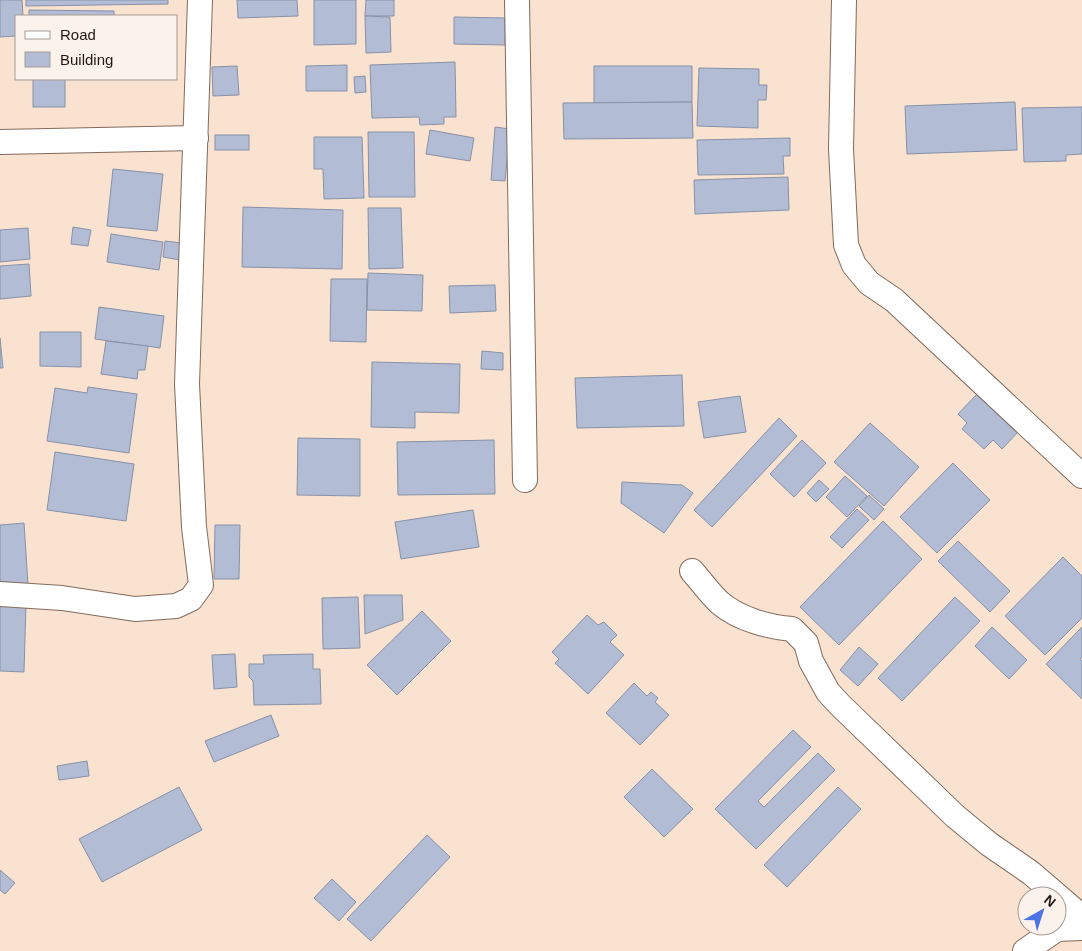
<svg xmlns="http://www.w3.org/2000/svg" width="1082" height="951" viewBox="0 0 1082 951" font-family="Helvetica,sans-serif">
  <style>
    .building { fill: #b2bcd4; stroke: #8791a7 }
    .lines { fill: none; stroke-linecap: round; stroke-linejoin: round }
    .street-casing { stroke: #816b5d; stroke-width: 26 }
    .street { stroke: #fff; stroke-width: 24 }
  </style>
  <rect width="100%" height="100%" fill="#fae2d1"/>
  <g class="building">
    <path d="M0 0H22L23 16H16V36L0 37Z"/>
    <path d="M26 0H168V4L26 6Z"/>
    <path d="M237 0H297L298 16 238 18Z"/>
    <path d="M314 0H356V44L314 45Z"/>
    <path d="M366 0H394V16H365Z"/>
    <path d="M29 10 114 11V16H29Z"/>
    <path d="M365 16 390 17 391 52 366 53Z"/>
    <path d="M454 17 505 18V45L454 44Z"/>
    <path d="M455 62 456 117H444V124L420 125 419 117 372 118 370 65Z"/>
    <path d="M347 65V91H306V66Z"/>
    <path d="M237 66 239 95 213 96 212 67Z"/>
    <path d="M594 66H692V102L594 103Z"/>
    <path d="M699 68 759 69V85H767L766 100H758V128L697 126Z"/>
    <path d="M365 76 366 92 355 93 354 77Z"/>
    <rect x="33" y="79" width="32" height="28"/>
    <path d="M692 102 693 138 564 139 563 103Z"/>
    <path d="M1015 102 1017 150 907 154 905 106Z"/>
    <path d="M1082 107V154L1066 155V161L1024 162 1022 108Z"/>
    <path d="M495 127 510 129 505 181 491 180Z"/>
    <path d="M430 130 474 138 470 161 426 154Z"/>
    <path d="M368 132H414L415 197H369Z"/>
    <rect x="215" y="135" width="34" height="15"/>
    <path d="M314 137H362L364 198 324 199 323 169H314Z"/>
    <path d="M790 138V156H783L784 174 698 175 697 140Z"/>
    <path d="M113 169 163 174 157 231 107 226Z"/>
    <path d="M788 177 789 210 695 214 694 180Z"/>
    <path d="M243 207 343 210 342 269 242 267Z"/>
    <path d="M368 208H401L403 268 369 269Z"/>
    <path d="M73 227 91 230 88 246 71 244Z"/>
    <path d="M28 228 30 259 0 262V230Z"/>
    <path d="M111 234 163 242 159 270 107 262Z"/>
    <path d="M165 241 182 243 180 260 163 257Z"/>
    <path d="M29 264 31 296 0 299V266Z"/>
    <path d="M368 273 423 275 422 311 367 310Z"/>
    <path d="M331 279H367L366 342 330 341Z"/>
    <path d="M495 285 496 311 450 313 449 286Z"/>
    <path d="M99 307 164 316 160 348 95 339Z"/>
    <path d="M40 332H81V367L40 366Z"/>
    <path d="M0 338 3 368H0Z"/>
    <path d="M106 341 148 346 145 370H138L137 379 101 374Z"/>
    <path d="M482 351 503 353V370L481 369Z"/>
    <path d="M372 362 460 364 459 413 415 412V428L371 427Z"/>
    <path d="M682 375 684 426 577 428 575 378Z"/>
    <path d="M88 387 137 394 129 453 47 441 55 388 87 393Z"/>
    <path d="M979 392 1019 431 1002 449 993 440 984 449 962 429 967 423 958 414Z"/>
    <path d="M740 396 746 432 704 438 698 402Z"/>
    <path d="M779 418 797 436 712 527 694 510Z"/>
    <path d="M870 423 919 467 884 506 834 462Z"/>
    <path d="M298 438 360 439V496L297 495Z"/>
    <path d="M494 440 495 494 398 495 397 442Z"/>
    <path d="M802 440 826 463 794 497 770 474Z"/>
    <path d="M55 452 134 464 126 521 47 510Z"/>
    <path d="M953 463 990 500 937 553 900 517Z"/>
    <path d="M845 476 867 496 847 517 826 497Z"/>
    <path d="M819 480 829 489 816 502 807 493Z"/>
    <path d="M622 482 682 485 693 493 664 533 621 503Z"/>
    <path d="M869 495 884 509 874 520 859 506Z"/>
    <path d="M857 509 869 520 842 548 830 537Z"/>
    <path d="M473 510 479 547 401 559 395 522Z"/>
    <path d="M883 521 922 559 839 645 800 607Z"/>
    <path d="M24 523 28 585 0 587V525Z"/>
    <path d="M215 525H240L239 579H214Z"/>
    <path d="M958 541 1010 591 990 612 938 561Z"/>
    <path d="M1063 557 1082 576V618L1045 655 1005 616Z"/>
    <path d="M364 595H402L403 620 365 634Z"/>
    <path d="M358 597 360 648 323 649 322 598Z"/>
    <path d="M955 597 980 621 902 701 878 678Z"/>
    <path d="M0 603 26 604 24 672 0 671Z"/>
    <path d="M422 611 451 641 397 695 367 665Z"/>
    <path d="M587 615 598 625 604 622 617 635 610 642 624 655 588 694 555 663 559 659 552 652Z"/>
    <path d="M992 627 1027 660 1009 679 975 646Z"/>
    <path d="M1082 627V657L1080 659 1082 661V699L1046 664Z"/>
    <path d="M859 647 878 664 858 686 840 670Z"/>
    <path d="M235 654 237 687 214 689 212 655Z"/>
    <path d="M313 654V669H320L321 704 254 705 253 681 249 677V664H264L263 655Z"/>
    <path d="M634 683 647 696 651 692 658 698 655 702 669 715 640 745 606 713Z"/>
    <path d="M271 715 279 736 214 762 205 741Z"/>
    <path d="M793 730 811 747 758 801 764 807 818 753 835 770 756 849 715 809Z"/>
    <path d="M87 761 89 776 59 780 57 766Z"/>
    <path d="M652 769 693 809 664 837 624 797Z"/>
    <path d="M179 787 202 830 102 882 79 839Z"/>
    <path d="M838 787 861 809 787 887 764 865Z"/>
    <path d="M427 835 450 857 371 941 347 919Z"/>
    <path d="M0 870 15 883 5 894 0 890Z"/>
    <path d="M332 879 356 902 339 921 314 898Z"/>
  </g>
  <g class="lines">
    <defs>
      <g id="street">
        <path d="M517 0 525 480"/>
        <path d="M844 0 841 149 846 245 854 265 869 283 894 300 1082 476"/>
        <path d="M0 142 196 138"/>
        <path d="M692 571C701 581 710 594 720 603 739 619 768 627 792 629L806 643 811 661 828 692 840 705 955 816 989 844 1031 873 1082 917"/>
        <path d="M0 594 62 598 135 609 176 606 191 599 201 585 194 527 187 384 200 0"/>
        <path d="M1025 951 1057 929 1082 928"/>
      </g>
    </defs>
    <use href="#street" class="street-casing"/>
    <use href="#street" class="street"/>
  </g>
  <rect x="15" y="15" width="162" height="65" fill="#fcf2ec" stroke="#a49b95"/>
  <rect x="25" y="31" width="25" height="8" fill="#ffffff" stroke="#a49b95"/>
  <text x="60" y="40" font-size="15" fill="#211812">Road</text>
  <rect x="25" y="52" width="25" height="15" fill="#b2bcd4" stroke="#a49b95"/>
  <text x="60" y="65" font-size="15" fill="#211812">Building</text>
  <g transform="translate(1042 911) rotate(39)"><circle r="24" fill="#fcf2ec" stroke="#a49b95"/>
  <path d="M0-4L9 19L0 12L-9 19Z" fill="#4d74e7"/>
  <text y="-8" font-size="14" font-weight="bold" text-anchor="middle" fill="#211812">N</text>
  </g>
</svg>
